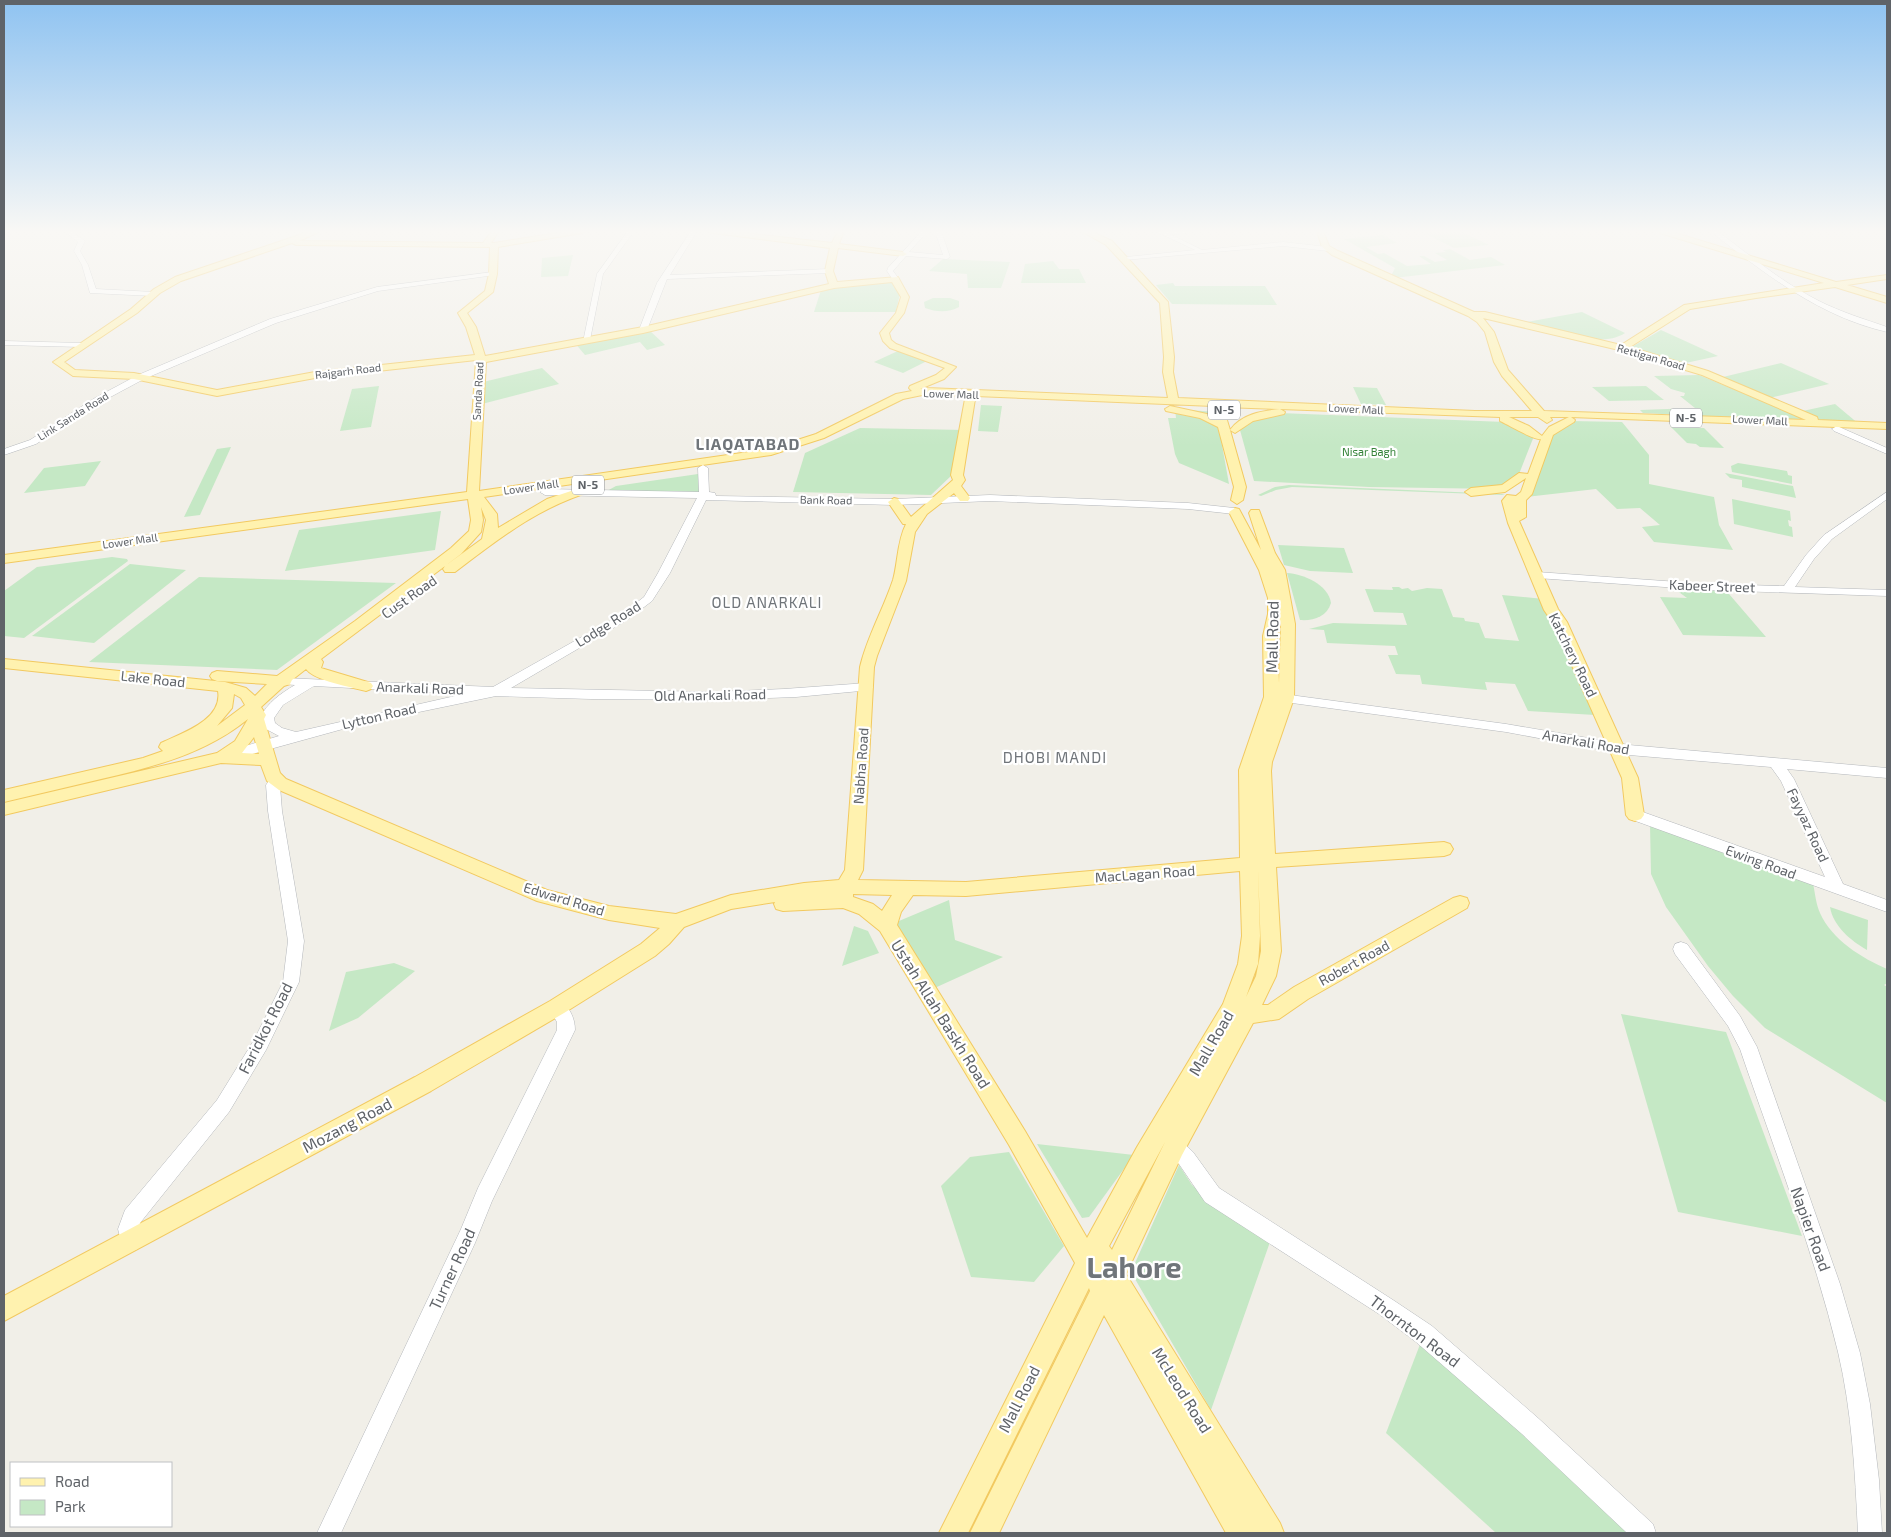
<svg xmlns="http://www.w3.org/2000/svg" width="1891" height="1537" viewBox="0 0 1891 1537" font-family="'Exo 2',sans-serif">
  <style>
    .green { fill: #c5e8c5 }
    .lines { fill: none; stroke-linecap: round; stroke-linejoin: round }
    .minor-casing { stroke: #b5b8bc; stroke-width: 1 }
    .major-casing { stroke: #f2c960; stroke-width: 2 }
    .minor { fill: #fff; fill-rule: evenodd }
    .major { fill: #fff2af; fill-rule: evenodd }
    .labels { text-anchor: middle; stroke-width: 4.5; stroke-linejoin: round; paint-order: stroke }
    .far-street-label { font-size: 11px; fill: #5f6368; stroke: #fff }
    .far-park-label { font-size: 11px; fill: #348238; stroke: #fff }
    .shield { fill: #fff; stroke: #8f9295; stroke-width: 1 }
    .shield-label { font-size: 12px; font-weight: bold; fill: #5f6368 }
    .street-label { font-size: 14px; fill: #5f6368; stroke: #fff }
    .neighbourhood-label { font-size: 15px; letter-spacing: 1px; fill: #70757a; stroke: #fff }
    .far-district-label { font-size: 16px; font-weight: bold; letter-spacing: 1px; fill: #70757a; stroke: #fff }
    .near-street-label { font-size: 16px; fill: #5f6368; stroke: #fff }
    .near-town-label { font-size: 29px; font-weight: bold; fill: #70757a; stroke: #fff }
  </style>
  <rect width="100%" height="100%" fill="#f1efe8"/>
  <g class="green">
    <path d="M1420 231H1460L1489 245 1454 248Z"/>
    <path d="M1383 235 1397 243 1366 247 1378 254 1384 253 1407 266 1431 264 1419 256H1424L1435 262 1447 260 1435 253 1446 252 1443 250 1450 249 1470 260 1491 257 1505 265 1394 278 1391 276 1395 268 1344 239Z"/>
    <path d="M573 255 568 276 541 277 542 258Z"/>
    <path d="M943 259 1010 262 1001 288H968L967 274 929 271Z"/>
    <path d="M1053 261 1059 269H1079L1086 283H1021L1025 264Z"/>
    <path d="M894 281 900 293 896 312H814L821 290 832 287Z"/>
    <path d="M1173 283 1175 286H1265L1277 305 1172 304 1156 285Z"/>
    <path d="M933 298H950L959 301V307C948 313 936 312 925 308L924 302Z"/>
    <path d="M1582 312 1625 333C1599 350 1550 330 1521 323Z"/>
    <path d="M648 329 665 345 647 350 640 342 585 355 574 342Z"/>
    <path d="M1661 330 1718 356 1681 364 1630 348Z"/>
    <path d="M900 350 929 360 903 373 874 362Z"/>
    <path d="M1781 363 1829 384 1765 399 1723 377Z"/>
    <path d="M542 368 559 384 478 405 479 383Z"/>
    <path d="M1699 375 1796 415 1801 419 1796 421 1643 413 1640 410 1695 408 1680 396H1684L1685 393 1671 389 1654 376Z"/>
    <path d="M379 386 371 427 340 431 352 389Z"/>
    <path d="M1646 386 1664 400 1609 401 1592 387Z"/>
    <path d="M1353 387 1377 388 1386 405 1361 404Z"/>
    <path d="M1835 404 1860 425 1823 423 1798 412Z"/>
    <path d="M981 405 1002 406 998 432 978 431Z"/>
    <path d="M1175 409 1216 412 1229 484 1179 463 1175 454 1168 418H1176Z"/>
    <path d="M1280 413 1505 422 1534 436 1519 474 1499 489 1369 487 1254 481 1240 430 1245 423Z"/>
    <path d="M1571 421 1622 422 1649 455V484L1714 497 1719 525 1733 550 1654 542 1642 527 1660 525 1640 508 1617 509 1596 489 1526 497 1551 437 1556 430Z"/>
    <path d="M1671 427 1704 428 1724 448 1700 447 1696 444 1687 443Z"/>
    <path d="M860 428 965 430 953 474 931 495 793 492 805 453Z"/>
    <path d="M231 447 200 515 184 517 217 449Z"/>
    <path d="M101 461 85 486 24 493 44 468Z"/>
    <path d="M1738 463 1787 471 1788 475 1792 476V484L1732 472 1731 466Z"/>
    <path d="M1725 473 1793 486 1796 498 1742 487V480L1730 478Z"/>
    <path d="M698 474 700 492H605L616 486Z"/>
    <path d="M1289 485 1502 494 1505 495 1292 487 1276 490 1261 496 1258 495 1275 487Z"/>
    <path d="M1732 499 1790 511 1791 521 1788 520 1789 526 1792 527 1793 537 1734 524Z"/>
    <path d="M441 511 435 550 285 571 299 530Z"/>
    <path d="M1278 545 1344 548 1353 573 1310 571 1284 565Z"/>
    <path d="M112 557 127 559 128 561 24 638 4 636V591L37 567Z"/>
    <path d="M130 564 186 570 94 643 32 636Z"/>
    <path d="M1287 573C1303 574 1328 584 1331 603 1327 617 1313 621 1300 620Z"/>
    <path d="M199 577 396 583 277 670 89 662Z"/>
    <path d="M1668 584 1723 587 1766 637 1683 635 1660 597 1687 598Z"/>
    <path d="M1392 587H1399L1402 589 1408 588 1412 591 1427 588 1442 589 1453 617 1464 618 1465 621 1479 623 1485 638 1519 641 1502 595 1544 599 1595 715 1528 711 1515 684 1485 682 1487 690 1422 684 1420 675 1396 674 1388 655H1398L1395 646 1327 643 1324 630 1309 629 1333 623 1407 625 1403 613 1374 612 1365 589 1393 590Z"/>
    <path d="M1650 825 1813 883C1815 893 1816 904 1820 913 1832 940 1862 958 1887 969V983L1884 985 1887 987V1103L1765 1028 1733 996 1708 966 1666 907 1651 874Z"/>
    <path d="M949 900 955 940 1003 957 928 991 887 926Z"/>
    <path d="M1830 907 1868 920 1867 950C1851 941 1833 926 1830 907Z"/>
    <path d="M854 926 868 931 879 953 842 966Z"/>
    <path d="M394 963 415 971 358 1018 329 1031 346 972Z"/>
    <path d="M1621 1014 1726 1032 1802 1236 1678 1212Z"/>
    <path d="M1037 1144 1134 1155 1089 1217 1082 1218Z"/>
    <path d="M1009 1152 1064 1246 1034 1282 971 1277 941 1186 970 1157Z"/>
    <path d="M1179 1165 1192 1185 1214 1204 1270 1242 1211 1410 1131 1272Z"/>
    <path d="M1424 1334 1643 1533H1496L1386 1433Z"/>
  </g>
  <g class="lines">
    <defs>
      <g id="minor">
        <path d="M64 231H71L85 241 80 251 88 265 96 289 154 292 158 294 154 296 90 293 82 265 74 251 78 242Z"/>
        <path d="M628 231H634L603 274 590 340 583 342 597 274Z"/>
        <path d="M691 231H697L670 275 829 269 832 271 829 273 667 279 647 330 640 332 639 330 657 283Z"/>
        <path d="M922 231H928L909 252 943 255 935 231H941L950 257 947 259 906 256 893 271 899 279 893 280 887 271 888 268Z"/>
        <path d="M1155 231H1189L1186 233 1170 234 1202 250 1283 242 1328 247 1331 249 1328 251 1283 246 1124 260 1123 259 1126 257 1195 250Z"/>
        <path d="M1714 231H1720V233C1752 257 1783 283 1819 301 1841 312 1864 319 1887 327V332C1821 317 1768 276 1715 235Z"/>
        <path d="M493 272 496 274 495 275 378 291 276 323 144 379 101 402 36 444 4 455V449L30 440 95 398 138 375 270 319 377 287Z"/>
        <path d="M4 341 82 343 86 345 82 347 4 345Z"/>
        <path d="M1837 426 1887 448V454L1834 431 1832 429Z"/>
        <path d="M703 465 708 468 709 492 715 493 716 496 894 499 990 495 1188 503 1234 508 1239 511 1234 514 1188 509 990 501 894 505 706 500 670 573 652 601 627 620 511 688 712 692 784 689 867 683 873 687 871 690 796 697 712 700 591 699 496 696 361 724 227 761 222 759 220 756 222 753 279 736 264 728 260 718C268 702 280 694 295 685L283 684 281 681 283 678 493 687 619 616 644 597 658 573 697 498 545 495 540 492 545 489 699 492 698 468ZM314 686 464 694 296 732 282 728 275 723 274 718 283 705Z"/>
        <path d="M1887 492V499L1832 539 1814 559 1795 587 1887 590V596L1707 590 1537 578 1531 575 1537 572 1707 584 1784 586 1806 555 1824 535Z"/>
        <path d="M1275 693 1506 724 1629 745 1887 768V778L1787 769 1794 779 1843 884 1887 900V912L1630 819 1628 815 1630 811 1635 810 1640 811 1825 877 1781 781 1771 767 1629 755 1506 732 1270 700 1269 697Z"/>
        <path d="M276 776 281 778 283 781 280 786 282 811 304 941 299 982 266 1050 229 1112 140 1223C137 1232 141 1240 137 1249L130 1252 123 1249 118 1229 125 1210 217 1100 254 1040 283 982 288 941 268 811 266 785 271 778Z"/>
        <path d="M1681 942 1687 944 1740 1016 1757 1047 1840 1284 1860 1353 1870 1404 1879 1480 1882 1533H1858C1855 1473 1852 1411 1838 1352 1813 1249 1774 1149 1740 1049L1728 1026 1675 954 1673 949 1675 944Z"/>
        <path d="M557 1000C569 1004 575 1018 575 1030L492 1201 475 1243 341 1533H317L461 1229 478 1188 557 1030V1022L548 1007 551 1002Z"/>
        <path d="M1174 1138 1181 1141 1193 1152 1219 1188 1393 1300 1432 1326 1538 1418 1653 1524 1656 1533H1627L1522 1434 1416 1342 1379 1314 1205 1202 1179 1164 1167 1153 1165 1147 1167 1141Z"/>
      </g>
      <g id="major">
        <path d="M4 231H9L4 235Z"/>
        <path d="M311 231H321L299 241 483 243 492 231H499L491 243H494L570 231H585L582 233 498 247 497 274 493 292 467 313 476 327 485 356 643 327 829 284 825 271 830 248 713 233 709 231H728L832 243 838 231H844L839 244 903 252 907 254 903 256 838 248 833 271 837 282 898 277 909 297 904 313 889 333 891 340 896 344 956 367 944 379 920 389 927 388 1168 398 1163 372 1164 357 1160 303 1106 245 1081 231H1090L1112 241 1168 302 1174 357 1173 372 1178 398 1475 411H1532L1502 376 1494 362 1485 332 1477 322 1468 316 1332 255 1322 247 1317 231H1323L1329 246 1338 251 1474 312H1485L1621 345 1684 305 1824 283 1660 233V231H1669L1836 282 1887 275V279L1847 285 1887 297V303L1835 287 1756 298 1690 309 1630 347 1708 371 1817 417 1818 420 1887 423V429L1571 417 1575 420 1574 422 1553 435 1532 494 1526 500V517L1519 521 1558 609 1567 622 1638 778 1644 815 1641 819 1635 821 1629 819 1626 815 1622 778 1553 623 1544 610 1508 523 1502 501 1507 495 1516 496 1521 492 1526 478 1505 492 1471 496 1465 492 1471 488 1502 485 1519 473 1528 474 1541 439C1535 441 1509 425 1500 421V417L1280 409 1285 412 1284 414 1253 421 1235 433 1230 430 1246 487 1243 500 1237 504 1231 500 1234 487 1218 427 1200 418 1166 411 1165 409 1170 406 1207 414 1216 418 1213 406 927 394 903 399 824 438 771 455 484 497 497 514 498 528 547 499 592 484 598 488 596 490C540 506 501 537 455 572H445L443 569 445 566 482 539 486 520 481 507 483 520 481 532 461 554 321 659 323 662 321 668 371 683 373 686 371 689 366 691C351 687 315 681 306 669L292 680 290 684 284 686 261 707 266 715 264 719 280 773 286 779 547 890 609 906 676 914 731 895 804 883 839 880 845 870 860 667C867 637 883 610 893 580 898 562 897 542 906 524H903L888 502 894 498 898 499 911 517 953 480 951 475 965 399 970 396 975 399 963 475 965 480 961 486 970 498 968 501H960L954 493 927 514 915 532 906 581 877 656 874 667 863 870 858 880 966 882 1240 858 1239 770 1264 697 1263 636 1268 614V598L1259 570 1229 512 1235 508 1239 509 1261 550 1249 513 1251 510H1259L1275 553 1285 570 1295 624 1294 698 1272 762 1271 771 1275 854 1444 842 1450 844 1453 849 1450 854 1444 856 1276 867 1281 951 1276 976 1262 1005H1268L1294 987 1453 898 1460 896 1467 898 1469 903 1467 908 1308 999 1279 1019 1253 1023 1182 1155 1126 1274 1280 1523 1284 1533H1226L1104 1315 999 1533H970L1090 1291 1089 1288 968 1533H939L1075 1263 1009 1145 880 931 859 914 843 908 783 911 776 909 774 904 775 902 731 909 684 927 669 944 655 956 564 1013 431 1091 4 1321V1296L415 1077 550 1001 641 944 660 928 609 920 537 901 279 790 267 781 261 765 221 763 4 815V803L217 753 235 741 248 719C205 754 153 767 101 779 69 787 36 794 4 802V790L143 758 163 751 159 747 161 743C182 733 223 720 218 691L4 668V659L225 682 246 688 255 696 267 684 217 681 212 679 210 676 212 673 217 671 277 676 355 621 451 548 469 531 471 520 468 499 4 563V555L467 492 476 360 315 378 217 396 134 379 73 376 53 362 131 309 154 289 175 277ZM292 243 296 245 490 247 489 274 485 291 458 313 466 327 475 355 315 372 217 390 134 373 75 370 64 362 137 313 160 293 181 281ZM892 282 901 297 896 313 880 333 883 341 890 348 945 368 936 375 910 386 909 388 912 391 896 394 816 434 769 449 479 491 486 362 643 333 834 288ZM1483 318 1619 350 1702 375 1806 420 1544 411 1508 370 1494 332ZM1223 407 1280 409C1261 411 1242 414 1230 430ZM1509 417H1538L1547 423 1552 420 1550 417H1569L1549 427 1542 436 1529 426ZM1280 621 1281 624 1279 683 1277 636ZM234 694 241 698 245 705 217 726 232 708ZM254 737 259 754 242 753ZM1258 869 1261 951 1256 976 1246 997 1258 964 1260 936ZM1240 871 1242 936 1238 964 1223 1004 1137 1147 1087 1238 1025 1131 897 925 901 912 913 895 966 896ZM853 894 892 895 882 911 873 904 853 897ZM1165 1142 1112 1250 1109 1246Z"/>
      </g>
    </defs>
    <use href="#minor" class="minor-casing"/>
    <use href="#major" class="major-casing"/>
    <use href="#minor" class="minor"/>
    <use href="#major" class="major"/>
  </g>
  <linearGradient id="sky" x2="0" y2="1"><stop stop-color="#8fc3f1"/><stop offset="0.52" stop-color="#f9f8f5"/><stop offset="1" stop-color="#f9f8f5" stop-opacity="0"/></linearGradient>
  <rect width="1891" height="446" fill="url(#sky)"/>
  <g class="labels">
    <g class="far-street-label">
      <text transform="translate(1651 357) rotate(16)" y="4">Rettigan Road</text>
      <text transform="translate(348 371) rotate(-7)" y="4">Rajgarh Road</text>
      <text transform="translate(478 391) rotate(-87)" y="4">Sanda Road</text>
      <text transform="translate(951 394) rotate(2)" y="4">Lower Mall</text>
      <text transform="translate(1356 409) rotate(3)" y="4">Lower Mall</text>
      <text transform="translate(73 416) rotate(-32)" y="4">Link Sanda Road</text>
      <text transform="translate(1760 420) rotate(3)" y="4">Lower Mall</text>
      <text transform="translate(531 487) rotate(-8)" y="4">Lower Mall</text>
      <text transform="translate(826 500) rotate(1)" y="4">Bank Road</text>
      <text transform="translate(130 541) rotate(-8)" y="4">Lower Mall</text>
    </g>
    <g class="far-park-label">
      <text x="1369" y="456">Nisar Bagh</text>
    </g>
    <g class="shield">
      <rect x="1208" y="400.5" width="32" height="19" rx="4"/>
      <rect x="1670" y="408.5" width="32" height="19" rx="4"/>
      <rect x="572" y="475.5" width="32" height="19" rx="4"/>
    </g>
    <g class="shield-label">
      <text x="1224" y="414">N-5</text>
      <text x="1686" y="422">N-5</text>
      <text x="588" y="489">N-5</text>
    </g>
    <g class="street-label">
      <text transform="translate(1712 586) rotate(2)" y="5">Kabeer Street</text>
      <text transform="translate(409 597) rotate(-35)" y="5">Cust Road</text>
      <text transform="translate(608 624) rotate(-32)" y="5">Lodge Road</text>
      <text transform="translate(1573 655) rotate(64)" y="5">Katchery Road</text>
      <text transform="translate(153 679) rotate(6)" y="5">Lake Road</text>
      <text transform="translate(420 688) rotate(2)" y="5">Anarkali Road</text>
      <text transform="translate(710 695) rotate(-1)" y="5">Old Anarkali Road</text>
      <text transform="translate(379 716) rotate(-13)" y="5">Lytton Road</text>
      <text transform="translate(1586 742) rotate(10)" y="5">Anarkali Road</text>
      <text transform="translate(861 766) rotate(-86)" y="5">Nabha Road</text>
      <text transform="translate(1808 825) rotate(65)" y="5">Fayyaz Road</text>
      <text transform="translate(1761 862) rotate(20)" y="5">Ewing Road</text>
      <text transform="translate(1145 874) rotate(-4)" y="5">MacLagan Road</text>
      <text transform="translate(564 899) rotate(17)" y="5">Edward Road</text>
      <text transform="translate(1354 963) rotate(-29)" y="5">Robert Road</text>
    </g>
    <g class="neighbourhood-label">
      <text x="767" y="608">OLD ANARKALI</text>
      <text x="1055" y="763">DHOBI MANDI</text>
    </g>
    <g class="far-district-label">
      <text x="748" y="450">LIAQATABAD</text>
    </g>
    <g class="near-street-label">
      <text transform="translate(1272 637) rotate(-89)" y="6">Mall Road</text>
      <text transform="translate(941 1014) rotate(58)" y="6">Ustah Allah Baskh Road</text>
      <text transform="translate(265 1028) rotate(-63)" y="6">Faridkot Road</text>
      <text transform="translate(1211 1043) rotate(-60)" y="6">Mall Road</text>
      <text transform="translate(347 1125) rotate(-28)" y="6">Mozang Road</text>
      <text transform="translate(1811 1229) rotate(70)" y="6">Napier Road</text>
      <text transform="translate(452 1269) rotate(-65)" y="6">Turner Road</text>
      <text transform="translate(1415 1331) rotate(37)" y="6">Thornton Road</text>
      <text transform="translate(1182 1390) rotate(58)" y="6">McLeod Road</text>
      <text transform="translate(1019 1399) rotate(-63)" y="6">Mall Road</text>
    </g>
    <g class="near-town-label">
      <text x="1134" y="1278">Lahore</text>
    </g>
  </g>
  <rect width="1891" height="1537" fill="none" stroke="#5f6368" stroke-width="10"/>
  <rect x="10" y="1462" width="162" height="65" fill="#ffffff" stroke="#bfc1c3"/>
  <rect x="20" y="1478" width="25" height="8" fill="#fff2af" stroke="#bfc1c3"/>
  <text x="55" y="1487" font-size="15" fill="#5f6368">Road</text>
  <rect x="20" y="1500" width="25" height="15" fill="#c5e8c5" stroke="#bfc1c3"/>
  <text x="55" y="1512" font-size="15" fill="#5f6368">Park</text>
</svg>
